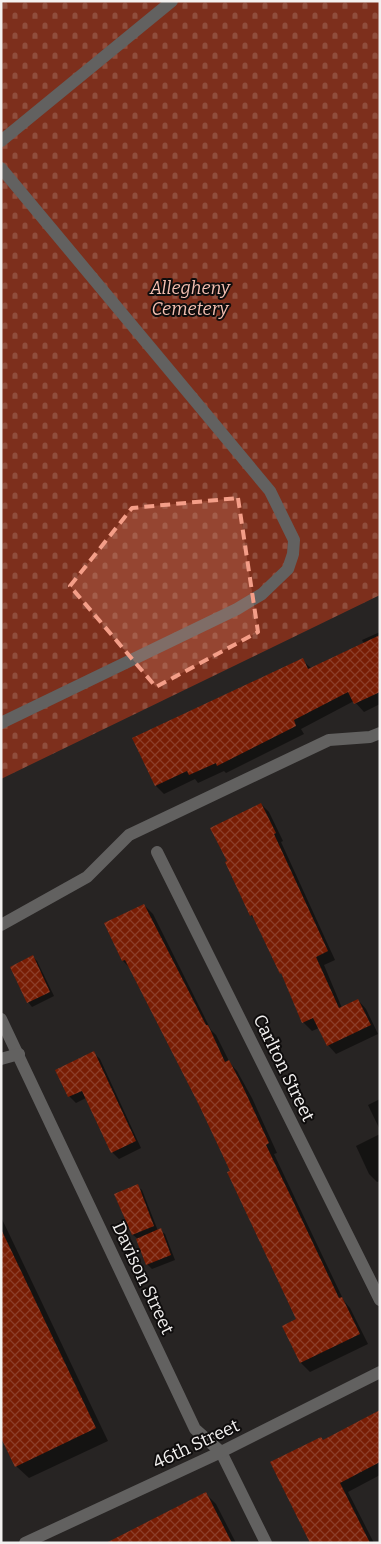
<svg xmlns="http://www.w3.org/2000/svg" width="381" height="1544" viewBox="0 0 381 1544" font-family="Bitter,serif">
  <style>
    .cemetery { fill: url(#cemetery-stones) }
    .shadow { fill: #0007 }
    .building { fill: url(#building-cross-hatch) }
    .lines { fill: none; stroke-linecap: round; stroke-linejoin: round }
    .minor { stroke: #626160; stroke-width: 12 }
    .marked { fill: #f49e88; fill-opacity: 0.2; stroke: #f49e88; stroke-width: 4; stroke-dasharray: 10 6; stroke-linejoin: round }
    .labels { text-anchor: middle; stroke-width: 4; stroke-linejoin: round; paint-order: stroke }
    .park-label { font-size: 18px; font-style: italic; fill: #f3bfb1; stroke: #0f0d0d }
    .street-label { font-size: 18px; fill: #f3f1f0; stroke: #0f0d0d }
  </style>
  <defs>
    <pattern id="cemetery-stones" width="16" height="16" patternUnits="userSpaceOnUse" patternTransform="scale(1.25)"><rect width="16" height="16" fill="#7d2f1c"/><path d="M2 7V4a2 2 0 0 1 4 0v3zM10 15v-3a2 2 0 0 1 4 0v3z" fill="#904e3d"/></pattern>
    <pattern id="building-cross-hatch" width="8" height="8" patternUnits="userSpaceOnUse" patternTransform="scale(1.25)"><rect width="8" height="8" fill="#781d04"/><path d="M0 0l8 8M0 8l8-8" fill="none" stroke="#8c3e29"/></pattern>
  </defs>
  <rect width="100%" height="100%" fill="#272423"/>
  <path class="cemetery" d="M1 1H380V595L1 779Z"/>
  <g class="shadow">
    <path d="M380 632V704L364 712 354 701 301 729 304 734 226 773 224 771 198 783 195 779 164 794 156 786 134 739 302 660 311 668 364 644 362 640Z"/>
    <path d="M261 804 269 812 283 841 281 842 335 960 324 965 342 1008 358 1000 366 1009 378 1034 336 1054 328 1045 319 1028 312 1031 303 1022 283 976 256 920 251 916 227 863Z"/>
    <path d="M144 905 153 914 211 1030 216 1035 230 1063 237 1071 252 1098 277 1153 274 1154 303 1215 344 1301 350 1308 368 1344 310 1372 301 1363 284 1327 298 1320 232 1172 200 1104 130 968 123 961Z"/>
    <path d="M33 957 37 961 54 996 32 1007 28 1002Z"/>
    <path d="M94 1053 100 1059 141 1148 119 1159 112 1152 86 1098 76 1103 69 1096Z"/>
    <path d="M380 1099V1130L368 1105Z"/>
    <path d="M380 1134V1181L377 1182 369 1174 356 1146Z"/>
    <path d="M137 1186 142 1190 158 1231 160 1230 165 1234 175 1260 152 1269 147 1264 138 1239 133 1235 124 1216 115 1195Z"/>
    <path d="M1 1217 108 1441 29 1478 16 1466 1 1435Z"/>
    <path d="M380 1412V1475L348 1492 374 1543H311L323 1441Z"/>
    <path d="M205 1493 216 1504 236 1543H113Z"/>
  </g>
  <g class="building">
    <path d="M380 635V692L354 704 348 692 294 720 296 726 217 766 216 763 189 775 187 771 155 786 132 738 303 658 308 669Z"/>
    <path d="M261 803 276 833 274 834 328 951 316 957 339 1008 358 999 371 1025 327 1046 313 1018 302 1023 281 973 280 974 252 915 250 916 225 862 227 861 210 828Z"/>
    <path d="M144 904 206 1025H208L225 1062 229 1060 243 1087 269 1143 266 1145 295 1205 339 1298 342 1297 360 1334 300 1363 282 1326 296 1319 227 1172 230 1171 199 1105 125 960 122 961 104 923Z"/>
    <path d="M33 955 50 992 27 1003 10 967Z"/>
    <path d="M94 1051 136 1141 111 1153 82 1091 68 1097 55 1070Z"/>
    <path d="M138 1184 154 1226 132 1235 114 1194Z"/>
    <path d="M161 1228 171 1255 146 1265 136 1239Z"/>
    <path d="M1 1229 96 1428 15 1467 1 1438Z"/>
    <path d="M380 1410V1462L340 1483 370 1543H310L270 1462 321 1437 323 1440Z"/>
    <path d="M206 1492 232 1543H106L151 1520Z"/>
  </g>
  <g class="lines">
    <g class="minor">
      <path d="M1 141 172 1"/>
      <path d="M1 168 270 491 294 540 293 554 288 569 262 594 237 609 1 723"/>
      <path d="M157 852 380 1300"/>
      <path d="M1 925 87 877 129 835 329 740 370 737 380 733"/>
      <path d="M1 1019 195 1429 221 1452 266 1543"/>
      <path d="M1 1059 19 1054"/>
      <path d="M25 1543 221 1452 380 1372"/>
    </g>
  </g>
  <path class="marked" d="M238 498 258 632 156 687 70 586 132 508Z"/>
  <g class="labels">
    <g class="park-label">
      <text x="190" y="294">Allegheny<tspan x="190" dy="21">Cemetery</tspan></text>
    </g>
    <g class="street-label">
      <text transform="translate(284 1068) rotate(64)" y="6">Carlton Street</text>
      <text transform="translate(143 1278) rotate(65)" y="6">Davison Street</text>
      <text transform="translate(196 1444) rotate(-25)" y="6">46th Street</text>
    </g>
  </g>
  <rect width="381" height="1544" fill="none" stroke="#f3f1f0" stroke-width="5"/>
</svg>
